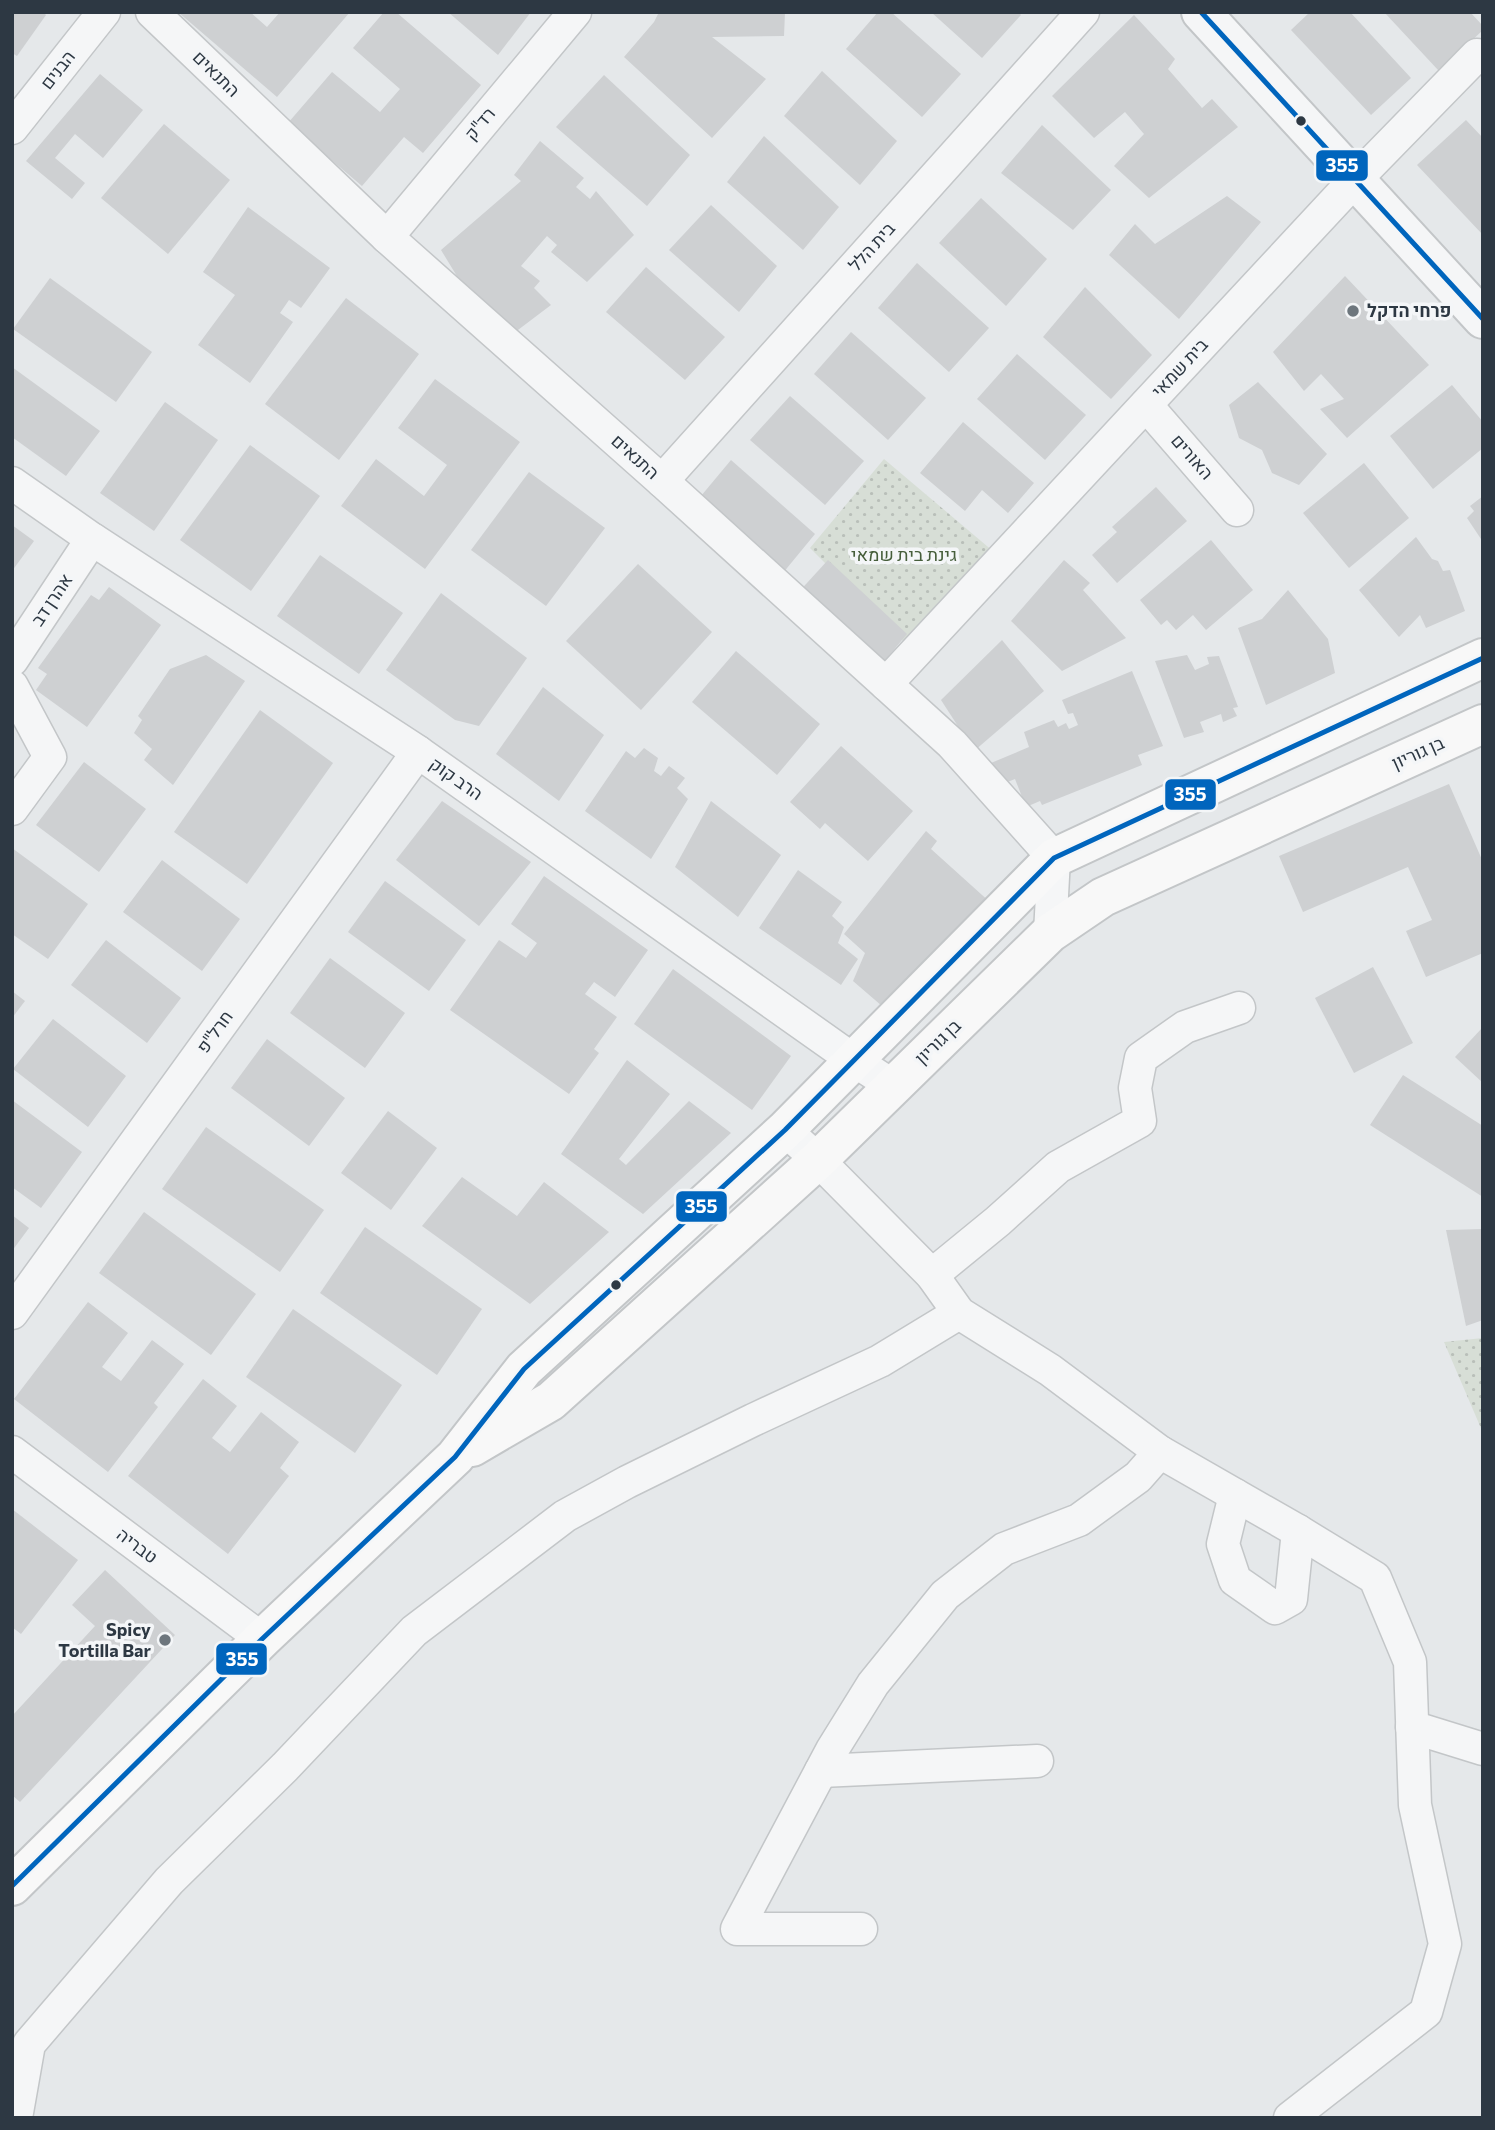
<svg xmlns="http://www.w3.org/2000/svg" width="1495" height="2130" viewBox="0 0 1495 2130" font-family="Commissioner,Heebo,sans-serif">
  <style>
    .green { fill: url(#green-dots) }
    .building { fill: #ced0d2 }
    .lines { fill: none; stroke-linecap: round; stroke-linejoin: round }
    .minor-casing { stroke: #c3c6c8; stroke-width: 35 }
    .tertiary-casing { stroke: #c3c6c8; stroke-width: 42 }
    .secondary-casing { stroke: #c3c6c8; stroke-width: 42 }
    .minor { stroke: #f5f6f7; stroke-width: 32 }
    .tertiary { stroke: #f5f6f7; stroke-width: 38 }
    .secondary { stroke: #f8f8f8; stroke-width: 38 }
    .bus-1-casing { stroke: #f4f6f8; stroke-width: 10 }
    .bus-1 { stroke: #0065bd; stroke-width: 5 }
    .bus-dot { fill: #2d3843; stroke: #f4f6f8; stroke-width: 2.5 }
    .poi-dot { fill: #6d767d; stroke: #f4f6f8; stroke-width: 2.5 }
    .labels { text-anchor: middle; stroke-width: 7; stroke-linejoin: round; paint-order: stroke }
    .street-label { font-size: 18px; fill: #2d3843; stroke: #f4f6f8 }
    .poi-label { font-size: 18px; font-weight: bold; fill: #2d3843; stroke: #f4f6f8; text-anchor: start }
    .park-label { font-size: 18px; fill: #465e3b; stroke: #f4f6f8 }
    .line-badge { stroke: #f4f6f8; stroke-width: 2.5 }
    .badge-label { font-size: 19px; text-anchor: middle; font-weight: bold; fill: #fff }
  </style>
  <defs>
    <pattern id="green-dots" width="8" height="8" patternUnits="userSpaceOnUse" patternTransform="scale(1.75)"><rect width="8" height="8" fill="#d7ded6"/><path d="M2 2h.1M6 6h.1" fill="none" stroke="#b9bfb9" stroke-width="1.8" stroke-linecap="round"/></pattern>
  </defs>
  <rect width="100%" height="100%" fill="#e5e8ea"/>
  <g class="green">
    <path d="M884 459 994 552 910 648 810 548Z"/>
    <path d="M1483 1338V1433L1444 1342Z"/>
  </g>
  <g class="building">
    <path d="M12 12H43L46 15 17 56 12 53Z"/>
    <path d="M178 12H250L267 27 280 12H350L277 97Z"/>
    <path d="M384 12H396L481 85 423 153 404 137 362 186 288 123 332 72 380 112 400 89 353 48Z"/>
    <path d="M448 12H531L498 55Z"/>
    <path d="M659 12H785L784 36 712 37 766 79 712 138 624 57 654 22Z"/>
    <path d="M878 12H891L961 74 922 117 846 49Z"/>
    <path d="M931 12H1018L1021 15 982 58Z"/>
    <path d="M1310 12H1350L1411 78 1371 115 1291 30Z"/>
    <path d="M1384 12H1470L1483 26V30L1439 71Z"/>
    <path d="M1134 15 1175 59 1168 69 1202 108 1212 99 1238 127 1149 198 1114 166 1144 134 1125 112 1094 138 1052 96Z"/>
    <path d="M822 71 897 141 860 185 784 116Z"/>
    <path d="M100 74 143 110 103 158 75 134 55 158 85 183 72 199 26 161Z"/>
    <path d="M604 75 690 155 647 206 556 127Z"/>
    <path d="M1466 120 1483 138V235L1417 165Z"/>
    <path d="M164 124 230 180 168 254 101 198Z"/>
    <path d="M1042 125 1111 190 1073 230 1001 173Z"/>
    <path d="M764 136 839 207 803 250 727 182Z"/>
    <path d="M540 141 584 178 576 187 590 199 596 191 634 235 587 282 551 252 557 245 547 236 521 266 540 281 534 288 551 305 510 336 477 309 441 250 521 181 514 175Z"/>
    <path d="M1227 196 1261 222 1179 319 1109 255 1135 224 1155 244Z"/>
    <path d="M981 198 1047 259 1006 306 939 243Z"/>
    <path d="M711 205 777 266 739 312 669 250Z"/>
    <path d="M248 207 330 268 301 308 289 300 280 313 293 322 250 383 198 345 235 295 203 272Z"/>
    <path d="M917 263 989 328 949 372 878 308Z"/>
    <path d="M646 267 725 337 685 380 606 312Z"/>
    <path d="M1345 276 1429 365 1347 438 1320 409 1344 399 1321 374 1304 391 1273 352Z"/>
    <path d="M50 278 152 352 116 402 13 329Z"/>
    <path d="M1085 287 1152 355 1111 399 1043 337Z"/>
    <path d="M346 298 419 354 339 460 265 404Z"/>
    <path d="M851 332 926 398 888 440 814 374Z"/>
    <path d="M1017 354 1086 415 1045 460 977 399Z"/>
    <path d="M12 367 100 431 66 476 12 437Z"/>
    <path d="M435 379 520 442 425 569 341 506 376 459 424 496 447 465 398 428Z"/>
    <path d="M1258 382 1327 454 1299 485 1272 473 1262 450 1239 438 1229 405Z"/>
    <path d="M1452 385 1483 422V448L1433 489 1390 436Z"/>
    <path d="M790 396 864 461 825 505 750 440Z"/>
    <path d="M165 402 218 440 154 531 100 493Z"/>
    <path d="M963 422 1034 483 1008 513 982 490 965 511 920 473Z"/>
    <path d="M250 445 320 496 251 591 180 540Z"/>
    <path d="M731 460 815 534 778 579 696 502Z"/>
    <path d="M1364 463 1409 518 1349 568 1303 513Z"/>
    <path d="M529 472 605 528 546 606 471 550Z"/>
    <path d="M1156 487 1187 521 1117 583 1092 555 1117 532 1112 527Z"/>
    <path d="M1483 496V542L1467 518 1474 511 1470 506Z"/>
    <path d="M12 525 34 541 12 571Z"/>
    <path d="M1416 537 1432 559 1438 561 1443 571 1450 570 1465 611 1426 628 1420 615 1399 637 1359 590Z"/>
    <path d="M1211 540 1253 590 1206 630 1193 615 1176 630 1167 620 1161 625 1140 600Z"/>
    <path d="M320 555 403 613 359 674 277 616Z"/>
    <path d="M828 560 907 634 877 670 796 595Z"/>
    <path d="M1064 560 1090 583 1083 590 1126 638 1062 671 1011 621Z"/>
    <path d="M638 564 712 632 641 710 566 641Z"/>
    <path d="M109 587 161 625 87 727 36 690 47 674 38 668 91 595 99 600Z"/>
    <path d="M1288 590 1328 639 1335 673 1266 705 1238 628 1262 619Z"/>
    <path d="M441 593 527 658 479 726 455 720 386 670Z"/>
    <path d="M1002 640 1044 691 974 751 941 700Z"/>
    <path d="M736 651 820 724 777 775 692 702Z"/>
    <path d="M206 655 245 681 173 785 144 760 152 749 134 733 142 720 138 716 170 669Z"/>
    <path d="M1187 655 1195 670 1209 664 1207 657 1219 656 1238 707 1233 708 1237 716 1223 722 1221 714 1200 722 1204 732 1184 738 1155 661Z"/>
    <path d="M1132 671 1163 746 1138 755 1142 765 1042 805 1040 801 1026 807 1015 779 1000 785 991 763 1029 747 1024 732 1054 720 1058 727 1066 723 1069 729 1078 725 1073 713 1068 714 1062 700Z"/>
    <path d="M543 687 604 735 559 801 496 754Z"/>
    <path d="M260 710 333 763 247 884 174 832Z"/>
    <path d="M841 746 913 811 868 861 825 823 820 829 790 802Z"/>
    <path d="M644 748 658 758 654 771 661 776 669 766 685 778 677 788 688 799 651 859 585 811 626 751 635 758Z"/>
    <path d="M84 762 146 809 99 872 36 825Z"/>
    <path d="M1449 784 1483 862V953L1426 977 1406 931 1432 920 1408 867 1303 912 1279 856Z"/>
    <path d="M442 801 531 862 479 926 396 860Z"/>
    <path d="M711 801 781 855 738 917 675 867Z"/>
    <path d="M926 831 937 841 931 849 992 904 882 1006 853 981 865 953 844 934Z"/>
    <path d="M12 848 88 904 48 959 12 934Z"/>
    <path d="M162 860 240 919 202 971 123 912Z"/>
    <path d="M798 870 842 902 832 916 844 927 838 943 858 959 841 985 759 928Z"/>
    <path d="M544 876 648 950 615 997 594 982 585 994 617 1017 594 1049 599 1053 569 1094 450 1010 499 940 526 958 537 943 511 924Z"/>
    <path d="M385 881 466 940 429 991 348 932Z"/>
    <path d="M106 940 181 998 147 1043 71 985Z"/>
    <path d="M330 958 405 1013 365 1068 290 1013Z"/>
    <path d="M1373 967 1413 1043 1354 1073 1315 998Z"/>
    <path d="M673 969 791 1056 752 1110 634 1024Z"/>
    <path d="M12 991 25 1001 12 1018Z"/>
    <path d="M53 1019 126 1076 88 1127 13 1069Z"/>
    <path d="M1483 1027V1083L1455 1057Z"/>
    <path d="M267 1039 345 1098 309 1146 231 1088Z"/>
    <path d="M627 1060 670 1094 619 1159 626 1165 689 1101 731 1133 643 1214 561 1154Z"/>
    <path d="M1403 1075 1483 1126V1197L1370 1125Z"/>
    <path d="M12 1100 82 1152 41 1208 12 1187Z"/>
    <path d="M388 1111 437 1148 391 1210 341 1173Z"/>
    <path d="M206 1127 324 1210 280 1272 162 1189Z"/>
    <path d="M462 1177 517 1216 544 1182 609 1232 530 1304 422 1226Z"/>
    <path d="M144 1212 256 1294 211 1355 99 1273Z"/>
    <path d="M12 1215 29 1228 12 1251Z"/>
    <path d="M365 1227 482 1309 437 1375 320 1293Z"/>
    <path d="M1483 1229V1320L1466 1326 1446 1230Z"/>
    <path d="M88 1302 128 1333 102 1367 121 1381 152 1340 184 1364 154 1403 158 1407 108 1472 14 1399Z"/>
    <path d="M293 1309 402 1385 355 1453 246 1377Z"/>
    <path d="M203 1379 237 1406 212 1438 230 1452 261 1412 299 1442 280 1468 289 1476 228 1554 128 1476Z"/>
    <path d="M12 1509 78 1560 21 1634 12 1627Z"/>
    <path d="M105 1570 175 1635 20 1802 12 1795V1716L95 1626 72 1605Z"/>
  </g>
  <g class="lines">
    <defs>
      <g id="minor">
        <path d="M152 12 387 237 662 481 952 744 1054 858 1050 933"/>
        <path d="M12 128 104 12"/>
        <path d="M387 237 575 12"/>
        <path d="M1146 405 1237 510"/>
        <path d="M662 481 1083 12"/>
        <path d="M12 483 92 539 418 752 852 1059 893 1086"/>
        <path d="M12 660 92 539"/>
        <path d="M886 684 1354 181 1477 55"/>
        <path d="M12 686 50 757 12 809"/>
        <path d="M785 1130 818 1160 932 1275 959 1313 1050 1370 1160 1452 1298 1531 1375 1578 1410 1662 1415 1805 1445 1944 1426 2012 1290 2118"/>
        <path d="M932 1275 998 1221 1058 1167 1140 1121 1135 1088 1141 1058 1185 1027 1239 1008"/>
        <path d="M12 1313 418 752"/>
        <path d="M12 1452 262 1639"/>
        <path d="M1235 1495 1223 1544 1235 1580 1275 1608 1291 1599 1298 1531"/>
        <path d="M1412 1727 1483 1749"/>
        <path d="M821 1771 1037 1761"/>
        <path d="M861 1929H737L832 1750 873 1684 945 1595 1004 1549 1079 1520 1138 1477 1160 1452"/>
        <path d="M16 2118 29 2044 169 1881 285 1767 414 1631 565 1516 627 1482 753 1420 880 1361 959 1313"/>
      </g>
      <path id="tertiary" d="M1201 12 1483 319"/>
      <g id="secondary">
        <path d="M472 1447 551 1401 818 1160 1050 933 1103 897 1483 724"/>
        <path d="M12 1886 262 1639 455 1457 524 1369 785 1130 1054 858 1483 658"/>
      </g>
    </defs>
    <use href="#minor" class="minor-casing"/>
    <use href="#tertiary" class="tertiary-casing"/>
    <use href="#secondary" class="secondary-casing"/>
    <use href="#minor" class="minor"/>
    <use href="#tertiary" class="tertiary"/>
    <use href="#secondary" class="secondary"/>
    <defs>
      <g id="bus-1">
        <path d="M1201 12 1483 319"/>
        <path d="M12 1886 262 1639 455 1457 524 1369 785 1130 1054 858 1483 658"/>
      </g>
    </defs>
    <use href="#bus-1" class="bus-1-casing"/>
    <use href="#bus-1" class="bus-1"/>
  </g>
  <g class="bus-dot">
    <circle cx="1301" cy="121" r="6"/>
    <circle cx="616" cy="1285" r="6"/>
  </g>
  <g class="poi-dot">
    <circle cx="1353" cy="311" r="7"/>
    <circle cx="165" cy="1640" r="7"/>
  </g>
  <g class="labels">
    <g class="street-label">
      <text transform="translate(58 70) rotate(-52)" y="6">הבנים</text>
      <text transform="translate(216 74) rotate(44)" y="6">התנאים</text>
      <text transform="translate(480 124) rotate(-50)" y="6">רד"ק</text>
      <text transform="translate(872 247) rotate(-48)" y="6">בית הלל</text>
      <text transform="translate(1180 368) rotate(-47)" y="6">בית שמאי</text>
      <text transform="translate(635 457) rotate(42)" y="6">התנאים</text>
      <text transform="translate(1192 457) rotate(49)" y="6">האורים</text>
      <text transform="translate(52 600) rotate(-56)" y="6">אהרן דב</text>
      <text transform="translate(1418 753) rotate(-24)" y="6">בן גוריון</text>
      <text transform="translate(456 779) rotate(35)" y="6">הרב קוק</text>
      <text transform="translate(215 1032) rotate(-54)" y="6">חרל"פ</text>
      <text transform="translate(938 1042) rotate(-44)" y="6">בן גוריון</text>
      <text transform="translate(137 1546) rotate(37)" y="6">טבריה</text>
    </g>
    <g class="poi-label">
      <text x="1367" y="317">פרחי הדקל</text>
      <text x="151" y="1636" text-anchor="end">Spicy<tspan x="151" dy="21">Tortilla Bar</tspan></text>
    </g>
    <g class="park-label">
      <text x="904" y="561">גינת בית שמאי</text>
    </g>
  </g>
  <g class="line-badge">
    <rect x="1315" y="149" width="54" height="33" rx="7" fill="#0065bd"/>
    <rect x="1164" y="778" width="53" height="33" rx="7" fill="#0065bd"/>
    <rect x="675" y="1190" width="53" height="33" rx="7" fill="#0065bd"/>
    <rect x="215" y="1642" width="53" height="34" rx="7" fill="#0065bd"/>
  </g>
  <g class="badge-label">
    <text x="1342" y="172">355</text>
    <text x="1190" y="801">355</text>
    <text x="701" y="1213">355</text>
    <text x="242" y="1666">355</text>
  </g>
  <rect width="1495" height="2130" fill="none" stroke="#2d3843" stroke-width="28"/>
</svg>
